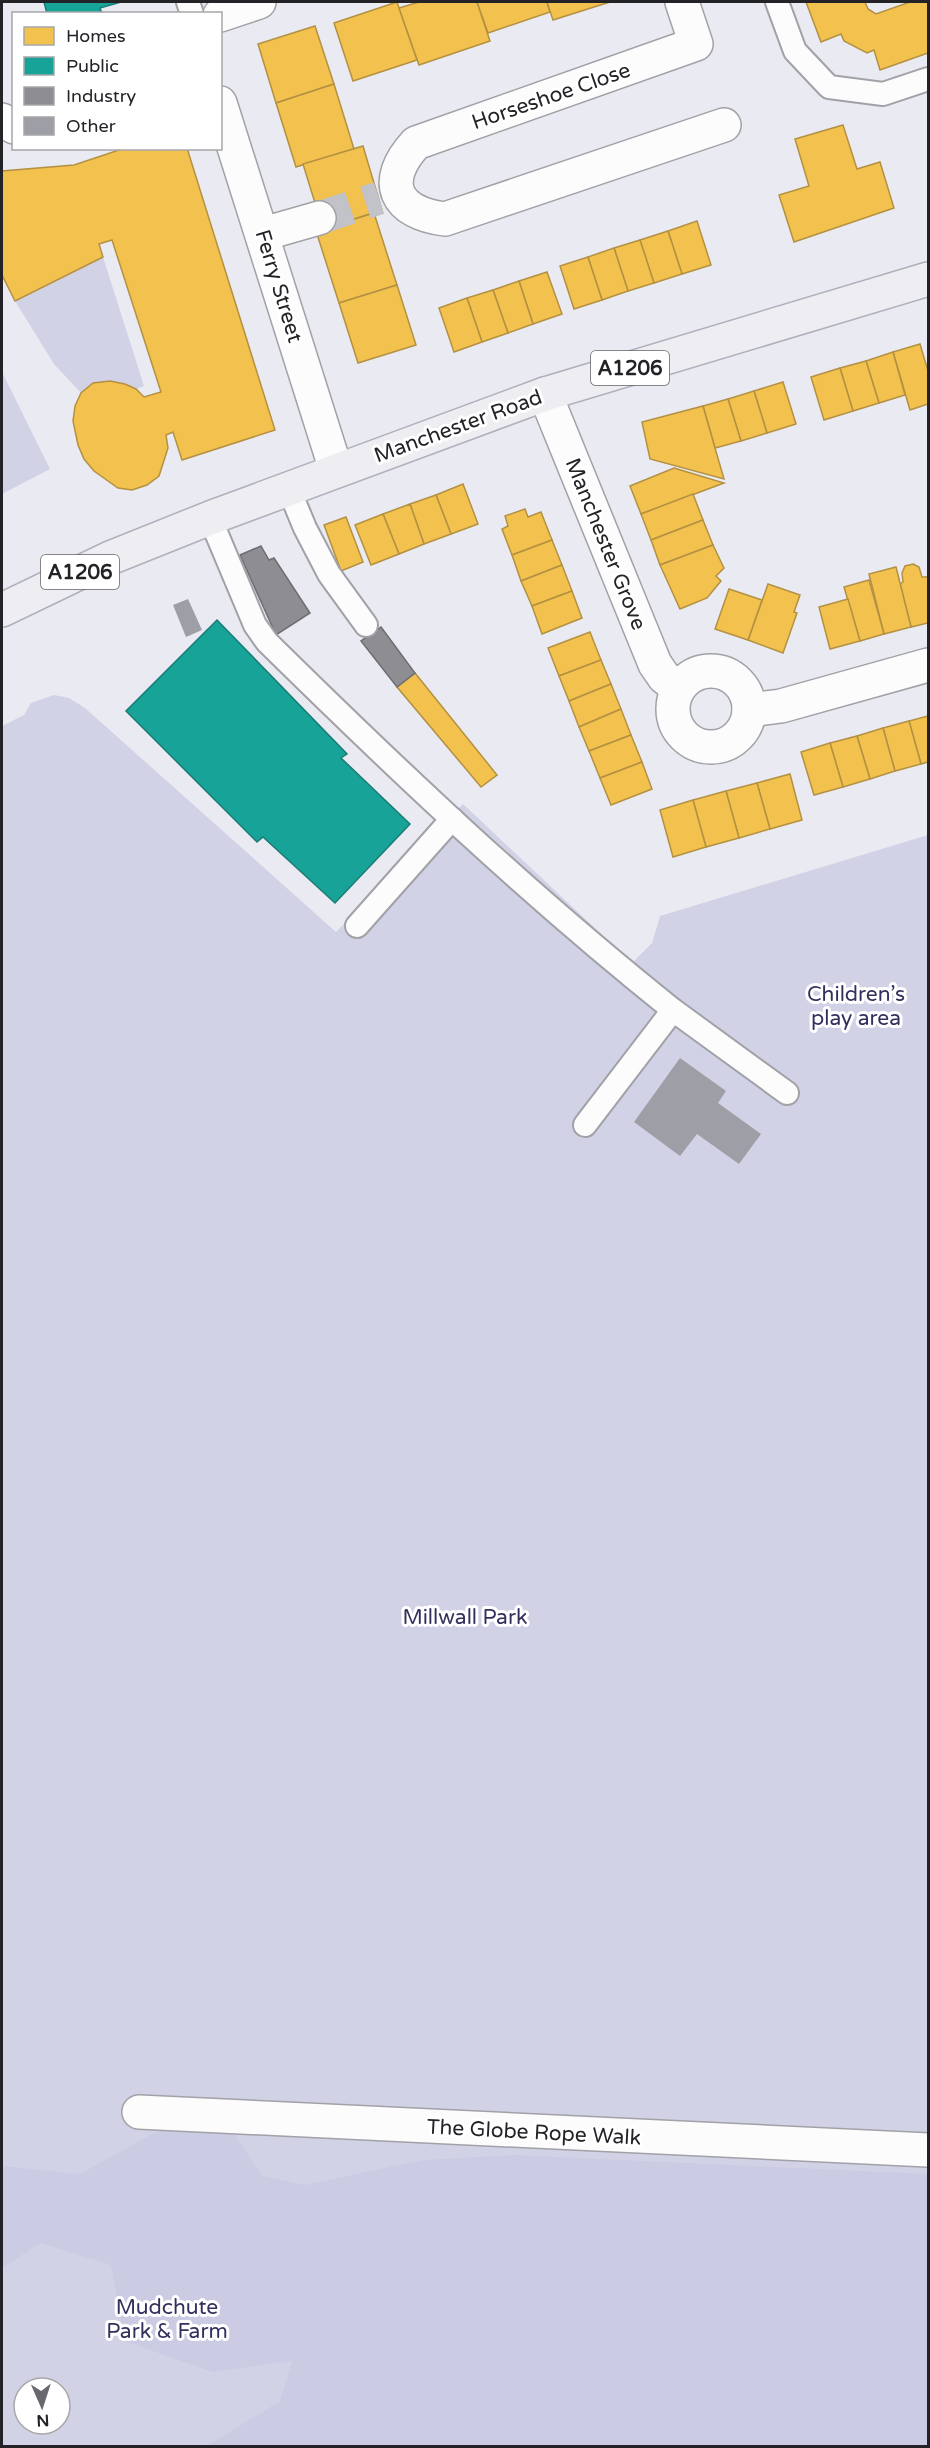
<svg xmlns="http://www.w3.org/2000/svg" width="930" height="2448" viewBox="0 0 930 2448" font-family="'Varela Round',sans-serif">
  <style>
    .green { fill: #d2d2e7; fill-rule: evenodd }
    .forest { fill: #cbcbe3 }
    .homes { fill: #f2c14e; stroke: #b49142; stroke-width: 1.5 }
    .public { fill: #17a398; stroke: #1a7c76; stroke-width: 1.5 }
    .industry { fill: #8d8d92; stroke: #6d6d72; stroke-width: 1.5 }
    .building { fill: #9e9ea7 }
    .lines { fill: none; stroke-linecap: round; stroke-linejoin: round }
    .street-tunnel { stroke: #c2c2c9; stroke-width: 33; stroke-dasharray: 33 16; stroke-linecap: butt }
    .lane-casing { stroke: #a1a1a7; stroke-width: 26 }
    .street-casing { stroke: #a1a1a7; stroke-width: 36 }
    .primary-casing { stroke: #b0b0bd; stroke-width: 36 }
    .lane { stroke: #fcfcfd; stroke-width: 22 }
    .street { stroke: #fcfcfd; stroke-width: 33 }
    .primary { stroke: #ededf2; stroke-width: 33 }
    .labels { text-anchor: middle; stroke-width: 6; stroke-linejoin: round; paint-order: stroke }
    .shield { fill: #fff; stroke: #646468; stroke-width: 1.5 }
    .shield-label { font-size: 20px; font-weight: bold; fill: #222227 }
    .street-label { font-size: 21px; fill: #222227; stroke: #fff }
    .park-label { font-size: 21px; fill: #33305e; stroke: #fff }
  </style>
  <rect width="100%" height="100%" fill="#eaeaf2"/>
  <g class="green">
    <path d="M103 257 144 386 136 389C114 378 100 378 81 393L54 364 15 301Z"/>
    <path d="M2 372 50 469 2 494Z"/>
    <path d="M54 695 69 698 85 708 336 932 463 804 632 963 652 943 660 916 928 835V2446H2V726L24 715 31 703ZM24 2388H60V2424H24Z"/>
  </g>
  <path class="forest" d="M229 2126 262 2176 305 2185 423 2160 516 2155 928 2174V2446H207L280 2401 292 2361 213 2372 124 2341 111 2265 41 2243 2 2268V2166L80 2174 163 2128Z"/>
  <g class="homes">
    <path d="M397 2 417 60 353 81 334 23Z"/>
    <path d="M419 2H477L490 41 419 65 399 8Z"/>
    <path d="M477 2H547L550 12 488 33Z"/>
    <path d="M547 2H610L553 20Z"/>
    <path d="M806 2H865L868 9 876 14 910 2H928V53L880 70 874 50 867 53 844 41 841 34 821 42Z"/>
    <path d="M315 26 334 84 276 103 258 44Z"/>
    <path d="M334 84 354 149 296 167 276 103Z"/>
    <path d="M843 125 857 169 880 162 894 208 794 242 779 195 809 186 795 139Z"/>
    <path d="M363 146 382 210 323 229 303 164Z"/>
    <path d="M125 148H187L275 430 182 460 173 432 166 435 168 448 159 476 147 485 132 490 118 488 94 471 84 459 78 445 73 421 75 406 81 393 93 383 110 381 125 384 136 389 144 397 161 392 112 240 99 244 103 257 15 301 2 275V171L74 165Z"/>
    <path d="M374 213 397 285 339 303 316 231Z"/>
    <path d="M697 221 711 265 682 274 668 231Z"/>
    <path d="M668 231 682 274 654 283 640 240Z"/>
    <path d="M640 240 654 283 628 291 614 248Z"/>
    <path d="M614 248 628 291 602 300 588 257Z"/>
    <path d="M588 257 602 300 574 309 560 266Z"/>
    <path d="M547 272 562 314 533 324 519 281Z"/>
    <path d="M519 281 533 324 508 333 493 290Z"/>
    <path d="M397 285 416 345 358 363 339 303Z"/>
    <path d="M493 290 508 333 482 342 467 298Z"/>
    <path d="M467 298 482 342 454 352 439 308Z"/>
    <path d="M920 344 928 371V404L910 410 893 352Z"/>
    <path d="M893 352 905 395 879 403 866 361Z"/>
    <path d="M866 361 879 403 853 411 840 368Z"/>
    <path d="M840 368 853 411 824 420 811 377Z"/>
    <path d="M783 382 796 424 767 433 754 391Z"/>
    <path d="M754 391 767 433 741 441 728 399Z"/>
    <path d="M728 399 741 441 715 448 703 406Z"/>
    <path d="M703 406 715 448 724 479 650 459 642 422Z"/>
    <path d="M674 468 724 483 641 514 630 486Z"/>
    <path d="M463 484 478 524 451 534 436 495Z"/>
    <path d="M693 494 703 520 651 540 641 514Z"/>
    <path d="M436 495 451 534 424 544 410 504Z"/>
    <path d="M410 504 424 544 399 554 383 514Z"/>
    <path d="M525 509 528 517 541 512 552 540 512 555 502 529 508 526 505 516Z"/>
    <path d="M383 514 399 554 371 565 355 525Z"/>
    <path d="M346 517 363 562 341 571 324 525Z"/>
    <path d="M703 520 713 545 660 565 651 540Z"/>
    <path d="M552 540 562 565 521 581 512 555Z"/>
    <path d="M713 545 724 568 716 576 721 581 707 598 680 609 660 565Z"/>
    <path d="M913 564 919 567 922 577H928V623L911 627 900 584 903 582 902 573 905 566Z"/>
    <path d="M562 565 572 591 532 606 521 581Z"/>
    <path d="M896 567 911 627 884 634 869 574Z"/>
    <path d="M869 580 884 634 860 641 844 587Z"/>
    <path d="M768 584 800 595 794 612 797 613 783 653 748 640Z"/>
    <path d="M729 589 762 600 748 640 715 629Z"/>
    <path d="M572 591 582 618 542 634 532 606Z"/>
    <path d="M848 599 860 641 830 649 819 607Z"/>
    <path d="M590 632 601 660 559 676 548 648Z"/>
    <path d="M601 660 611 684 569 701 559 676Z"/>
    <path d="M415 673 497 775 481 787 397 687Z"/>
    <path d="M611 684 621 709 579 727 569 701Z"/>
    <path d="M621 709 631 735 589 751 579 727Z"/>
    <path d="M928 716V762L921 764 909 721Z"/>
    <path d="M909 721 921 764 895 771 883 728Z"/>
    <path d="M883 728 895 771 870 779 857 736Z"/>
    <path d="M631 735 642 762 600 778 589 751Z"/>
    <path d="M857 736 870 779 843 787 830 743Z"/>
    <path d="M830 743 843 787 814 795 801 752Z"/>
    <path d="M642 762 652 789 611 805 600 778Z"/>
    <path d="M790 774 802 820 770 829 757 783Z"/>
    <path d="M757 783 770 829 739 838 726 791Z"/>
    <path d="M726 791 739 838 706 847 693 800Z"/>
    <path d="M693 800 706 847 673 857 660 810Z"/>
  </g>
  <g class="public">
    <path d="M44 2H121L100 8 102 14H47Z"/>
    <path d="M217 620 347 754 341 758 410 824 335 903 263 837 257 842 126 711Z"/>
  </g>
  <g class="industry">
    <path d="M261 546 269 560 274 558 310 613 276 635 240 555Z"/>
    <path d="M381 627 415 673 397 687 361 641Z"/>
  </g>
  <g class="building">
    <path d="M188 599 202 630 186 637 173 605Z"/>
    <path d="M680 1058 726 1091 718 1103 761 1134 739 1164 697 1134 680 1156 634 1122Z"/>
  </g>
  <g class="lines">
    <path class="street-tunnel" d="M319 218 379 198"/>
    <defs>
      <g id="lane">
        <path d="M188 2 192 14"/>
        <path d="M777 2 795 51 829 87 883 94 928 79"/>
        <path d="M288 487 305 528 329 574 366 625"/>
        <path d="M210 518 255 625 267 642C397 770 530 896 673 1010L585 1125"/>
        <path d="M357 926 452 819"/>
        <path d="M673 1010 787 1093"/>
      </g>
      <g id="street">
        <path d="M682 2 696 44 416 143C380 182 395 213 445 219L724 125"/>
        <path d="M220 15 259 2"/>
        <path d="M220 103 336 470"/>
        <path d="M2 120 14 127"/>
        <path d="M263 234 319 218"/>
        <path d="M545 394 655 664 664 677 678 688"/>
        <circle cx="711" cy="709" r="38"/>
        <path d="M749 710 781 706 928 665"/>
        <path d="M139 2112 928 2150"/>
      </g>
      <path id="primary" d="M2 610 110 558 210 518 545 394 928 279"/>
    </defs>
    <use href="#lane" class="lane-casing"/>
    <use href="#street" class="street-casing"/>
    <use href="#primary" class="primary-casing"/>
    <use href="#lane" class="lane"/>
    <use href="#street" class="street"/>
    <use href="#primary" class="primary"/>
  </g>
  <g class="labels">
    <g class="shield">
      <rect x="591" y="351" width="78" height="34" rx="4.5"/>
      <rect x="41" y="555" width="78" height="34" rx="4.5"/>
    </g>
    <g class="shield-label">
      <text x="630" y="375">A1206</text>
      <text x="80" y="579">A1206</text>
    </g>
    <g class="street-label">
      <text transform="translate(551 96) rotate(-19)" y="7">Horseshoe Close</text>
      <text transform="translate(279 286) rotate(73)" y="7">Ferry Street</text>
      <text transform="translate(458 426) rotate(-20)" y="7">Manchester Road</text>
      <text transform="translate(606 544) rotate(68)" y="7">Manchester Grove</text>
      <text transform="translate(534 2132) rotate(3)" y="7">The Globe Rope Walk</text>
    </g>
    <g class="park-label">
      <text x="856" y="1001">Children’s<tspan x="856" dy="24">play area</tspan></text>
      <text x="465" y="1624">Millwall Park</text>
      <text x="167" y="2314">Mudchute<tspan x="167" dy="24">Park &amp; Farm</tspan></text>
    </g>
  </g>
  <rect width="930" height="2448" fill="none" stroke="#222227" stroke-width="6"/>
  <rect x="12" y="12" width="210" height="138" fill="#ffffff" stroke="#a7a7a9" stroke-width="1.5"/>
  <rect x="24" y="27" width="30" height="18" fill="#f2c14e" stroke="#a7a7a9" stroke-width="1.5"/>
  <text x="66" y="42" font-size="18" fill="#222227">Homes</text>
  <rect x="24" y="57" width="30" height="18" fill="#17a398" stroke="#a7a7a9" stroke-width="1.5"/>
  <text x="66" y="72" font-size="18" fill="#222227">Public</text>
  <rect x="24" y="87" width="30" height="18" fill="#8d8d92" stroke="#a7a7a9" stroke-width="1.5"/>
  <text x="66" y="102" font-size="18" fill="#222227">Industry</text>
  <rect x="24" y="117" width="30" height="18" fill="#9e9ea7" stroke="#a7a7a9" stroke-width="1.5"/>
  <text x="66" y="132" font-size="18" fill="#222227">Other</text>
  <g transform="translate(42 2406) rotate(177)"><circle r="28" fill="#ffffff" stroke="#a7a7a9" stroke-width="1.5"/>
  <path d="M0-4.5L10 22L0 15L-10 22Z" fill="#68686e"/>
  <text y="-9" font-size="16" font-weight="bold" text-anchor="middle" fill="#222227">N</text>
  </g>
</svg>
